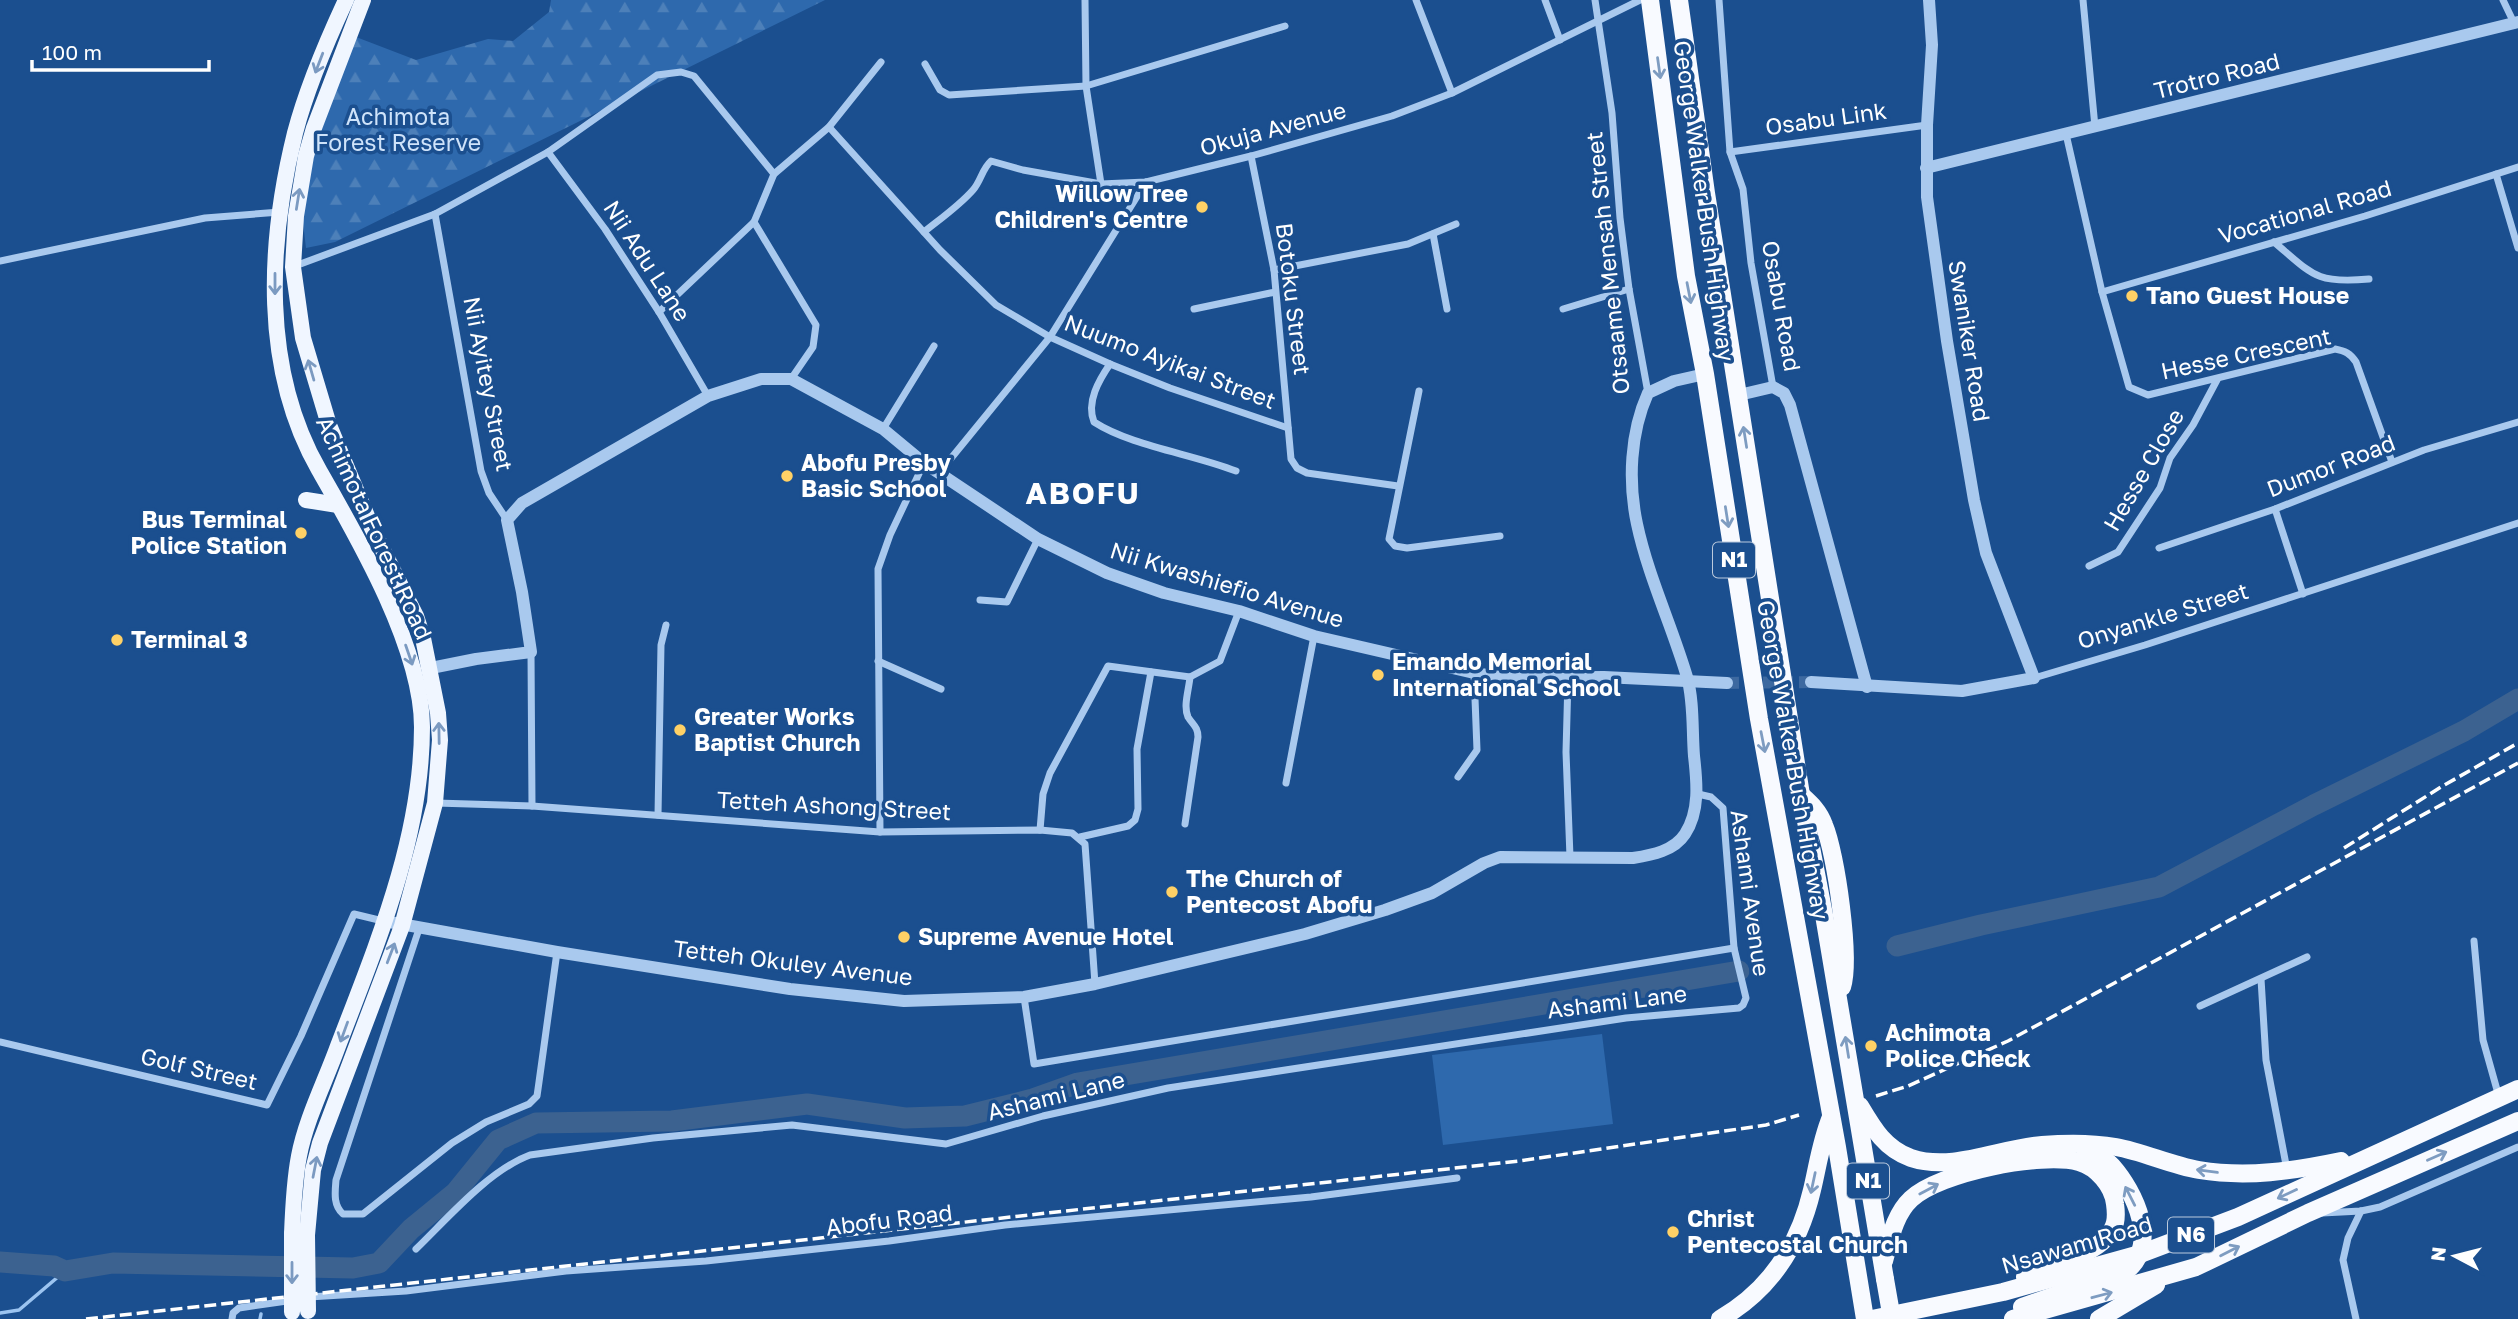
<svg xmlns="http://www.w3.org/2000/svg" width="2518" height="1319" viewBox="0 0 2518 1319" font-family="'Golos Text',sans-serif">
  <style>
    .forest { fill: url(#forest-firs) }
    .green { fill: #2e69ad }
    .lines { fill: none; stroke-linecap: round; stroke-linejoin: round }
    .stream { stroke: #9cc4f0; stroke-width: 3.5 }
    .river { stroke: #3c6290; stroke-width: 21 }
    .tertiary-tunnel { stroke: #3d69a0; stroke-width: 12; stroke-dasharray: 12 6; stroke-linecap: butt }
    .minor { stroke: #a9c9ee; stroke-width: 7 }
    .tertiary { stroke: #a9c9ee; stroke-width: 12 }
    .primary { stroke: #f0f6ff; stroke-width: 16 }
    .trunk { stroke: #f8faff; stroke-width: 18 }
    .rail { stroke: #fff; stroke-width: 3.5; stroke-dasharray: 12 5; stroke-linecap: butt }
    .primary-bridge { stroke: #f0f6ff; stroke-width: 16 }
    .trunk-bridge { stroke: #f8faff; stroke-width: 18 }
    .oneway { stroke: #7b9ac1 }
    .oneway2 { stroke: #7e9cc1 }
    .poi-dot { fill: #ffd166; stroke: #1b4f8f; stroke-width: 2.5 }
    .labels { text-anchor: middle; stroke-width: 7; stroke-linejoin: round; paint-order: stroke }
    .shield { fill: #1b4f8f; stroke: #bbcadd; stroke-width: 2 }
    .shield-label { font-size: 21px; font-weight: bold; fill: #fff }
    .street-label { font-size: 23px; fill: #fff; stroke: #1b4f8f }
    .park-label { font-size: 23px; fill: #cfe3fa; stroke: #1b4f8f }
    .poi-label { font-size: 23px; font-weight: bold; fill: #fff; stroke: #1b4f8f; text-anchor: start }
    .district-label { font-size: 30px; font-weight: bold; letter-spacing: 2px; fill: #fff; stroke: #1b4f8f }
  </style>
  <defs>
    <pattern id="forest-firs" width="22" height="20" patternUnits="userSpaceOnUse" patternTransform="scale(1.75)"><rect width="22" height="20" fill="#2e69ad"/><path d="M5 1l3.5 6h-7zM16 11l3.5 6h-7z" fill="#4d80b9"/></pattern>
  </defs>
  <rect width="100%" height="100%" fill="#1b4f8f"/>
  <path class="forest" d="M551 0H825L335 242 306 248 302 214 311 158 356 37 416 60 488 39 513 41 549 12Z"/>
  <path class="green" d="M1602 1034 1613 1124 1443 1145 1432 1055Z"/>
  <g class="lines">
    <g class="stream">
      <path d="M0 1313 19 1310 65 1271"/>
      <path d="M260 1319 261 1314"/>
    </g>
    <g class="river">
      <path d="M1897 946 1981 925 2159 887 2314 805 2464 731 2518 699"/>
      <path d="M0 1262 54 1266 65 1271 113 1263 353 1268 379 1263 411 1229 455 1193 498 1140 536 1123 672 1121 807 1104 905 1118 965 1116 1033 1099 1078 1083 1739 971"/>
    </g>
    <path class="tertiary-tunnel" d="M1727 683 1811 682"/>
    <g class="minor">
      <path d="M1085 0 1086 86 1101 184"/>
      <path d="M1416 0 1452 93"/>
      <path d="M1545 0 1560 40"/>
      <path d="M1595 0 1612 113 1620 218 1629 289 1648 393"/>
      <path d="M1719 0 1730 152 1743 189 1751 263 1773 387"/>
      <path d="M2083 0 2095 127"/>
      <path d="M2503 0 2514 23"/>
      <path d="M925 64 940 90 949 95 1086 86 1285 26"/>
      <path d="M829 127 940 250 996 305 1050 337 1110 364 1170 388 1288 428"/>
      <path d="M2066 134 2102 292 2129 387 2148 395 2335 349C2345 351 2350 353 2356 362L2392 462"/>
      <path d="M548 152 605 229 659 312 708 396"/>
      <path d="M1730 152 1927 125"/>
      <path d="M1251 156 1274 270 1291 459 1297 468 1307 473 1398 486"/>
      <path d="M2496 174 2518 248"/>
      <path d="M435 214 481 471 489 493 507 520"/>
      <path d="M754 222 816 325 813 347 791 379"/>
      <path d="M924 232C940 219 959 206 973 190 981 181 982 169 991 161L1023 170 1101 184 1146 182 1251 156 1392 116 1452 93 1640 0"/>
      <path d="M1433 234 1447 309"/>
      <path d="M2274 242C2313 275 2316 284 2369 279"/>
      <path d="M0 261 205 218 280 212"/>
      <path d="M295 266 435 214 548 152 657 75 681 72 694 76 774 174"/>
      <path d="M1274 270 1408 244 1456 224"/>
      <path d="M2102 292 2365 216 2518 167"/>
      <path d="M1194 309 1275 292"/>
      <path d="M1563 309 1629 289"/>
      <path d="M659 312 754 222 774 174 829 127 881 62"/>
      <path d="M1110 364C1099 380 1086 402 1094 422 1131 446 1193 454 1236 471"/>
      <path d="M1419 391 1389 539 1395 546 1407 548 1500 536"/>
      <path d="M883 429 934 346"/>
      <path d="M939 473 1050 337 1146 182"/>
      <path d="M2275 509 2303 594"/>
      <path d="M2159 548 2275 509 2424 450 2518 422"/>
      <path d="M2089 566 2118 552 2160 488 2170 458 2193 425 2217 380"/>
      <path d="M980 600 1007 602 1038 539"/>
      <path d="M531 652 532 806"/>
      <path d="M878 661 941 689"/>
      <path d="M2034 678 2145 645 2518 523"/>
      <path d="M1568 679 1566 752 1570 857"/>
      <path d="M1458 777 1477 750 1474 673"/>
      <path d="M1286 783 1314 636"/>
      <path d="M436 803 532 806 880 832 1040 830 1072 833 1085 844 1095 984"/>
      <path d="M658 815 661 645 666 625"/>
      <path d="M1185 824 1198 737C1198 727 1193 725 1188 717 1183 706 1189 689 1190 677"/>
      <path d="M1040 830 1043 794 1050 773 1108 666 1190 677 1220 661 1239 611"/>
      <path d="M880 832 878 569 890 535 924 463"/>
      <path d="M1080 837 1128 826 1135 820 1138 809 1137 749 1151 672"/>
      <path d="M419 929 336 1180C335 1192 333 1205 343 1214H363L452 1143 486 1122 529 1104 537 1096 539 1082 557 952"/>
      <path d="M2474 941 2483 1040 2499 1097"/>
      <path d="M2261 979 2266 1060 2287 1170"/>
      <path d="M1024 997 1034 1064 1734 948"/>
      <path d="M2200 1006 2307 957"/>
      <path d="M0 1042 267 1105 301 1036 354 914 383 921"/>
      <path d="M2322 1213 2361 1211 2380 1207 2518 1147"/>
      <path d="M416 1249C448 1218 489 1170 530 1155L653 1138 792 1125 946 1144 1043 1116 1168 1088 1626 1018 1739 1008 1743 1005 1746 998 1734 948 1723 808 1711 797 1698 794"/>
      <path d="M309 1297 406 1291 566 1271 706 1261 889 1241 1005 1225 1311 1197 1457 1178"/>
      <path d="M232 1319 233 1313 239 1308 294 1300"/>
      <path d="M2356 1319 2343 1260 2348 1238 2361 1211"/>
    </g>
    <g class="tertiary">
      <path d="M1926 168 2518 22"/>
      <path d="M1739 395 1773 387 1784 393 1790 405 1867 687"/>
      <path d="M431 668 476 659 531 652 522 592 507 520 522 503 708 396 761 379H791L883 429 924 463 1038 539 1107 573 1164 593 1239 611 1314 636 1474 673 1507 678 1604 677 1727 683"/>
      <path d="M1811 682 1962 691 2034 678 1986 553 1974 500 1947 341 1927 197V125L1932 45 1929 0"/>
      <path d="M384 921 557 952 790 989 904 1001 1024 997 1095 984 1305 934 1385 910 1432 893 1484 863 1500 857 1633 858C1652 855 1674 851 1685 834 1700 811 1697 782 1694 756 1692 731 1694 701 1687 677 1672 626 1648 576 1637 524 1628 482 1630 433 1648 393L1674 381 1705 374"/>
    </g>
    <g class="primary">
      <path d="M306 500 338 505"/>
      <path d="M292 1234C293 1208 294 1182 299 1156 306 1119 325 1082 338 1046 377 944 422 838 422 727 422 648 358 538 319 470 261 369 268 242 295 133 307 87 326 43 346 0"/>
      <path d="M307 1235 313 1170 320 1143 402 926 435 803 440 740 438 713 423 638 416 616 372 528 329 425 303 338 293 267 296 216 306 156 314 128 363 0"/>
    </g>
    <g class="trunk">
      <path d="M1650 0 1686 276 1705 374 1759 719 1837 1147 1865 1319"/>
      <path d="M1679 0 1706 193 1801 795 1824 915 1885 1279"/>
      <path d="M1801 795C1811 804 1819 811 1824 825 1836 853 1851 959 1842 987"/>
      <path d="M1860 1106C1873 1128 1885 1149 1911 1158 1953 1172 2000 1148 2042 1145 2066 1143 2093 1143 2116 1147 2144 1152 2170 1165 2199 1170 2247 1178 2293 1171 2341 1161"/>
      <path d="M1884 1261C1890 1240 1894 1215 1911 1199 1940 1172 2041 1152 2079 1162 2097 1167 2113 1186 2115 1204 2117 1218 2116 1228 2106 1238 2086 1259 2050 1262 2025 1277"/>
      <path d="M2022 1307 2126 1271C2160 1245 2135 1192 2112 1166 2105 1158 2093 1152 2084 1147"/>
      <path d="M1720 1319C1770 1290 1799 1246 1812 1190 1818 1165 1821 1141 1831 1117"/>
      <path d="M1872 1319 2003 1292 2140 1254 2238 1217 2518 1089"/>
      <path d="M2013 1319 2196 1267 2308 1213 2518 1121"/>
      <path d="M2099 1319 2156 1285"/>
    </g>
    <g class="rail">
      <path d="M2344 848 2441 787 2518 743"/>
      <path d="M1876 1096 1908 1086 2008 1041 2518 763"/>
      <path d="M86 1319 1519 1161 1766 1125 1799 1115"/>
    </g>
    <g class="primary-bridge">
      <path d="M307 1235 308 1311"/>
      <path d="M292 1312V1234"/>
    </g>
    <path class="trunk-bridge" d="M1885 1279 1892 1319"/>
  </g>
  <defs><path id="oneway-shaft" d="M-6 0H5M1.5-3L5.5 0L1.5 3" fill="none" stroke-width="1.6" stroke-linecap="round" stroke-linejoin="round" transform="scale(1.75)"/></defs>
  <g class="oneway">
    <use href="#oneway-shaft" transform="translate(319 63) rotate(111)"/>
    <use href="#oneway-shaft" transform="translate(298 199) rotate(-81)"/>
    <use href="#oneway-shaft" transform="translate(275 284) rotate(90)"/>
    <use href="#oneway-shaft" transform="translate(311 370) rotate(-106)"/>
    <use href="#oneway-shaft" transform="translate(409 655) rotate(71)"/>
    <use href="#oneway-shaft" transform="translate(439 733) rotate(-91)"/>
    <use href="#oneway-shaft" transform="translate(391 953) rotate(-69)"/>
    <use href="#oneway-shaft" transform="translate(344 1032) rotate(110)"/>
    <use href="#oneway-shaft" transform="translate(315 1167) rotate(-79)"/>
    <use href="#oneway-shaft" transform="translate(292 1273) rotate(90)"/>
  </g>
  <g class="oneway2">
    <use href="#oneway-shaft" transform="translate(1659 68) rotate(82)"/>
    <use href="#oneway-shaft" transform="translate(1689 293) rotate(79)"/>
    <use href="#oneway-shaft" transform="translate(1745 437) rotate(-99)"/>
    <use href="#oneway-shaft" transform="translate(1727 517) rotate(81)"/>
    <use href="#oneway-shaft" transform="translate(1763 742) rotate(79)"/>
    <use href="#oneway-shaft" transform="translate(1847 1047) rotate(-99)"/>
    <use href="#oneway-shaft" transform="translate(2437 1156) rotate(-24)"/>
    <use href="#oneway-shaft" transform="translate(2207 1171) rotate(-172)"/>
    <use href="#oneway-shaft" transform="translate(1813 1183) rotate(102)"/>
    <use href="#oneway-shaft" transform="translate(1929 1189) rotate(-28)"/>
    <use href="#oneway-shaft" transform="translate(2287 1194) rotate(155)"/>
    <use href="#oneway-shaft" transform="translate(2130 1196) rotate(-117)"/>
    <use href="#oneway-shaft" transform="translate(2230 1251) rotate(-27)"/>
    <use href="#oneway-shaft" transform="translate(2102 1295) rotate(-15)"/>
  </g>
  <g class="poi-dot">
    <circle cx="1202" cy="207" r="7"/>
    <circle cx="2132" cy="296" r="7"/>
    <circle cx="787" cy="476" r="7"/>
    <circle cx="301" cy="533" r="7"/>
    <circle cx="117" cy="640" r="7"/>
    <circle cx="1378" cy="675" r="7"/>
    <circle cx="680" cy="730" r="7"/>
    <circle cx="1172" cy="892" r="7"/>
    <circle cx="904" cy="937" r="7"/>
    <circle cx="1871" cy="1046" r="7"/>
    <circle cx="1673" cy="1232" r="7"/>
  </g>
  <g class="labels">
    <g class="shield">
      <rect x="1713" y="542.5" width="42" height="35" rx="5"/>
      <rect x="1847" y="1163.5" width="42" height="35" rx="5"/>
      <rect x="2168" y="1217.5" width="46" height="35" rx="5"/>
    </g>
    <g class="shield-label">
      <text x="1734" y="567">N1</text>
      <text x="1868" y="1188">N1</text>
      <text x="2191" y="1242">N6</text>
    </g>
    <g class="street-label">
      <text transform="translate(2217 76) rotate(-14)" y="8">Trotro Road</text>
      <text transform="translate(1826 119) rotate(-8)" y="8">Osabu Link</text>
      <text transform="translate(1273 129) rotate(-15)" y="8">Okuja Avenue</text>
      <text transform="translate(1704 201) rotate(82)" y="8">George Walker Bush Highway</text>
      <text transform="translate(2305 212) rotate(-16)" y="8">Vocational Road</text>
      <text transform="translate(647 261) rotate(57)" y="8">Nii Adu Lane</text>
      <text transform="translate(1608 263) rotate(-96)" y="8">Otsaame Mensah Street</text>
      <text transform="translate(1293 299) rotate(83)" y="8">Botoku Street</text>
      <text transform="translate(1781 306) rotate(80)" y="8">Osabu Road</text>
      <text transform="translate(1969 341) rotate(81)" y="8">Swaniker Road</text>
      <text transform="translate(2246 354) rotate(-12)" y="8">Hesse Crescent</text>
      <text transform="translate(1170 362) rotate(21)" y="8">Nuumo Ayikai Street</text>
      <text transform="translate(488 384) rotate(79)" y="8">Nii Ayitey Street</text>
      <text transform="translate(2331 466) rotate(-21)" y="8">Dumor Road</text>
      <text transform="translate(2144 470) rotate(-60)" y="8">Hesse Close</text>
      <text transform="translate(374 528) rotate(65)" y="8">Achimota Forest Road</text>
      <text transform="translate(1227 585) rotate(17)" y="8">Nii Kwashiefio Avenue</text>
      <text transform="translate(2163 616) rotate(-17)" y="8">Onyankle Street</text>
      <text transform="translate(1793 760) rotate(80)" y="8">George Walker Bush Highway</text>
      <text transform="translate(834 806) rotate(3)" y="8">Tetteh Ashong Street</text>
      <text transform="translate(1750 893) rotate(82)" y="8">Ashami Avenue</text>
      <text transform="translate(793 963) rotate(7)" y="8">Tetteh Okuley Avenue</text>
      <text transform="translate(1617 1002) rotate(-7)" y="8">Ashami Lane</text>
      <text transform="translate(199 1069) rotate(13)" y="8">Golf Street</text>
      <text transform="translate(1056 1096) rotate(-14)" y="8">Ashami Lane</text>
      <text transform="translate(889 1220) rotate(-7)" y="8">Abofu Road</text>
      <text transform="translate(2077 1245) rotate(-16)" y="8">Nsawam Road</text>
    </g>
    <g class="park-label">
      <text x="398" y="125">Achimota<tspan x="398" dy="26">Forest Reserve</tspan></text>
    </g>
    <g class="poi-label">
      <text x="1188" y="202" text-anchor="end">Willow Tree<tspan x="1188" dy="26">Children's Centre</tspan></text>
      <text x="2146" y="304">Tano Guest House</text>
      <text x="801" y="471">Abofu Presby<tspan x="801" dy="26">Basic School</tspan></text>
      <text x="287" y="528" text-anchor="end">Bus Terminal<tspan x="287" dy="26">Police Station</tspan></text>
      <text x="131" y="648">Terminal 3</text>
      <text x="1392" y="670">Emando Memorial<tspan x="1392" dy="26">International School</tspan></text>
      <text x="694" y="725">Greater Works<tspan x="694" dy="26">Baptist Church</tspan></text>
      <text x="1186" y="887">The Church of<tspan x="1186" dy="26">Pentecost Abofu</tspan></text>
      <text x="918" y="945">Supreme Avenue Hotel</text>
      <text x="1885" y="1041">Achimota<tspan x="1885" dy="26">Police Check</tspan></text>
      <text x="1687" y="1227">Christ<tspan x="1687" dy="26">Pentecostal Church</tspan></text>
    </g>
    <g class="district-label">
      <text x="1083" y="504">ABOFU</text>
    </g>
  </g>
  <g transform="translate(2455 1256) rotate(277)" stroke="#1b4f8f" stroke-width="5" paint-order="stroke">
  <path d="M0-5L12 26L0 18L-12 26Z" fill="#ffffff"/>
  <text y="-10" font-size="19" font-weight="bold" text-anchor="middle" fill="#ffffff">N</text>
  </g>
  <path d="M32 60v10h177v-10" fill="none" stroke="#ffffff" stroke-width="3.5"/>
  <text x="42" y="60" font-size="21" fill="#ffffff" stroke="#1b4f8f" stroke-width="5" paint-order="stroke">100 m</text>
</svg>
